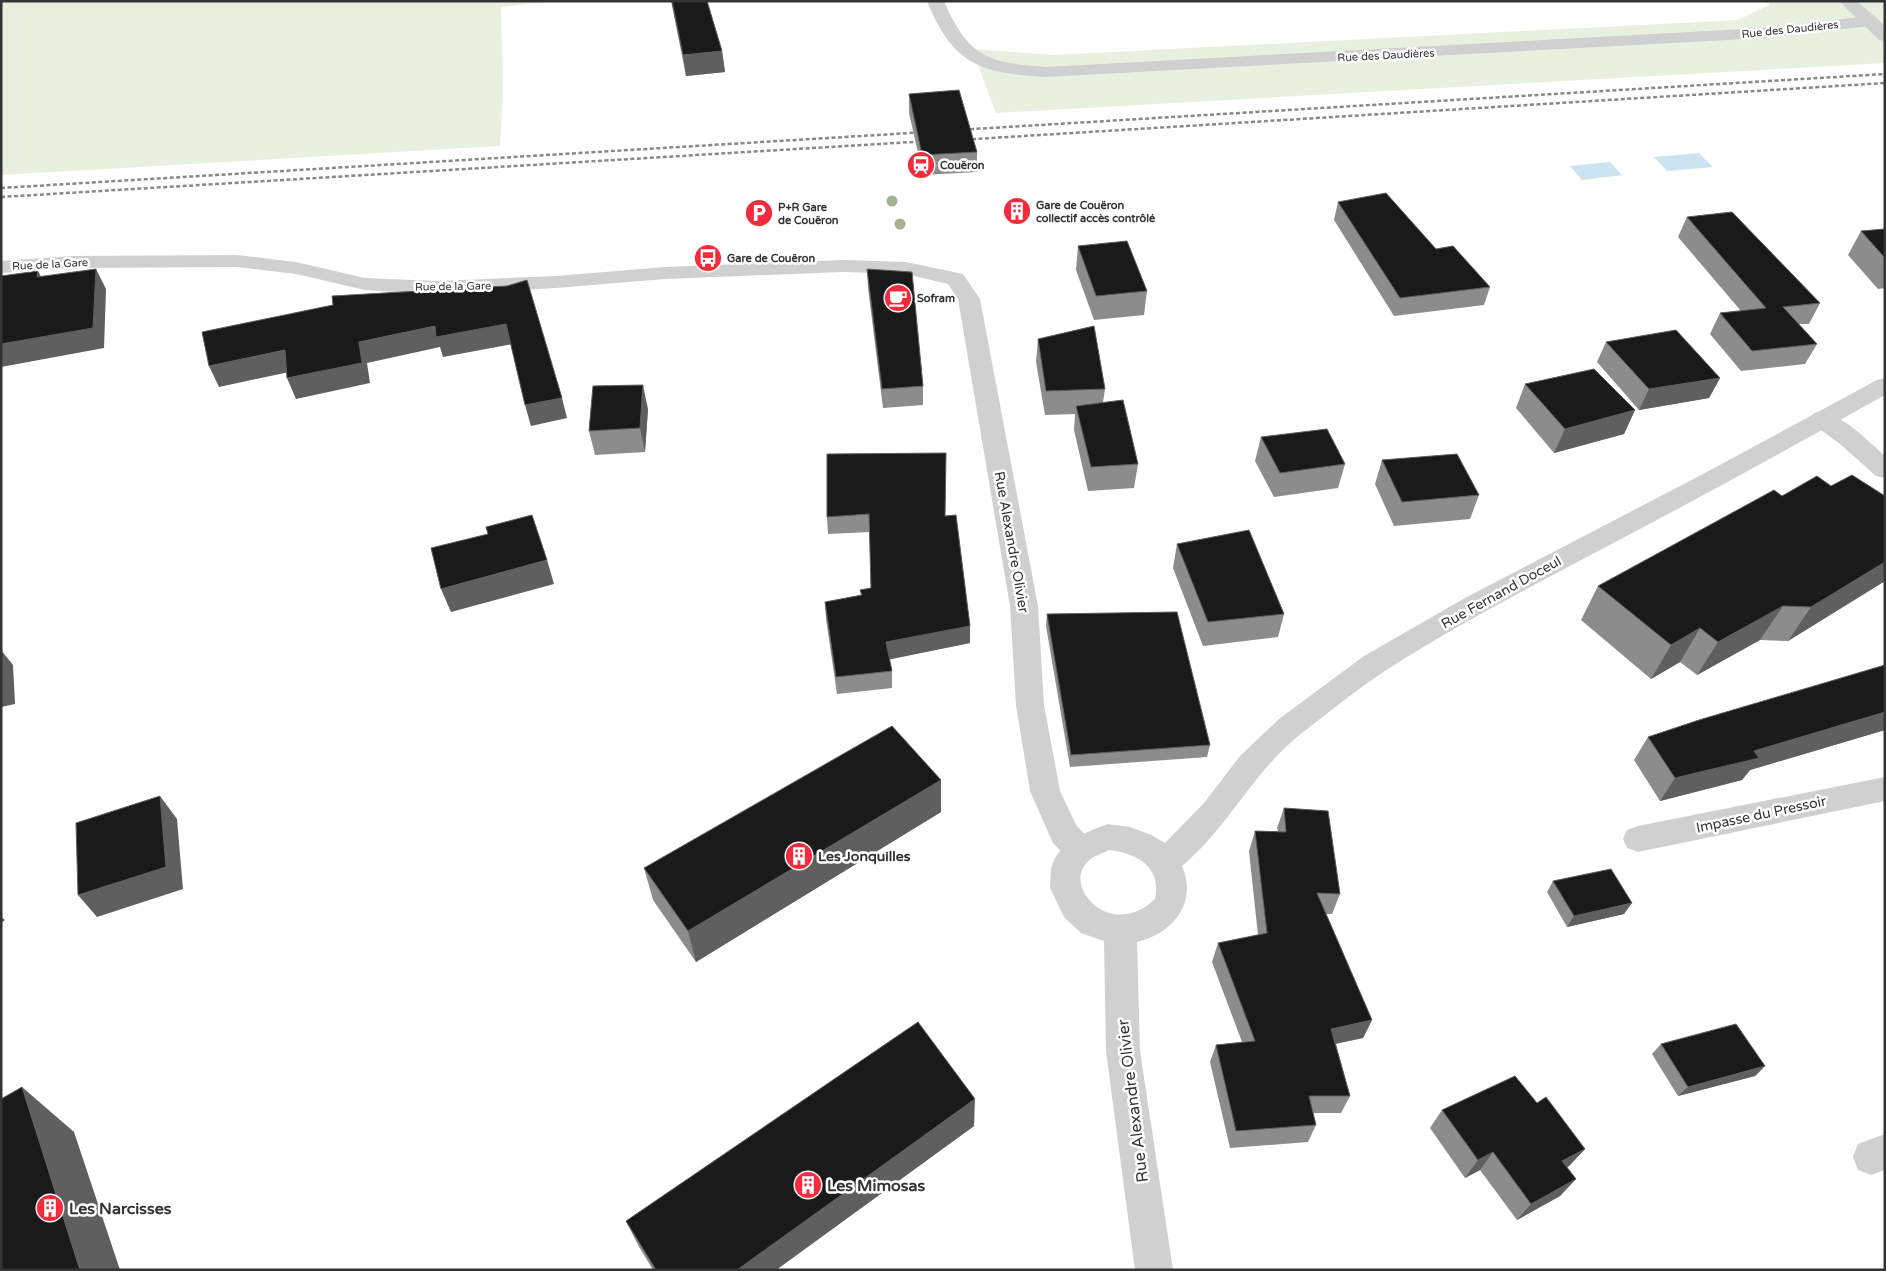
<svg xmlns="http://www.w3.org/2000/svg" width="1886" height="1271" viewBox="0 0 1886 1271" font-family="'Varela Round',sans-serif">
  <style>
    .green { fill: #e9f0e0 }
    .water { fill: #cce3f0 }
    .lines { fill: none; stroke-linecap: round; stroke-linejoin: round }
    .minor { fill: #d0d0d0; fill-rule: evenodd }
    .tertiary { fill: #d0d0d0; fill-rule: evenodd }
    .rail { stroke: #888; stroke-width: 2.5; stroke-dasharray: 4 2.5; stroke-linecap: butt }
    .tree { fill: #a2b393 }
    .wall { fill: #8c8c8c }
    .shaded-wall { fill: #5f5f5f }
    .building { fill: #1a1a1a; stroke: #5f5f5f }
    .labels { text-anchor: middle; stroke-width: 5; stroke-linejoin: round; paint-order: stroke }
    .far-street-label { font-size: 11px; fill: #333; stroke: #fff }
    .far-poi-label { font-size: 11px; font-weight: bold; fill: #333; stroke: #fff; text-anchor: start }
    .street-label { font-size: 14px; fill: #333; stroke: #fff }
    .poi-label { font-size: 14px; font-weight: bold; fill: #333; stroke: #fff; text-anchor: start }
    .near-street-label { font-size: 16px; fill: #333; stroke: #fff }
    .near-poi-label { font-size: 16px; font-weight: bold; fill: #333; stroke: #fff; text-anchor: start }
  </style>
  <rect width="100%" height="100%" fill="#fff"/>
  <g class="green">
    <path d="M1 1H553L501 7 503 90 500 146 1 175Z"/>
    <path d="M1769 1H1885V63L996 113 972 49 1054 55 1738 20 1769 5Z"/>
  </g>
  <g class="water">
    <path d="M1699 153 1713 167 1667 171 1654 157Z"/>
    <path d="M1610 162 1622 175 1582 180 1570 166Z"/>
  </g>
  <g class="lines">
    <g class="minor">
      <path d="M927 1H944C968 57 988 63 1046 67L1764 28 1870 16 1876 17 1879 21 1876 25 1870 26 1764 38 1046 77C980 73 953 65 927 1Z"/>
      <path d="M237 255 296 262 365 278 438 281 556 276 665 267 843 260 906 262 963 274 980 299 1038 606 1044 705 1060 791 1076 825 1090 840 1095 849 1090 858 1079 862 1068 858 1053 843 1030 791 1016 705 1010 606 958 299 948 284 906 274 843 272 665 279 556 288 438 295 365 290 296 274 237 267 72 268 1 273V261L72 256Z"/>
      <path d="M1822 411C1846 418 1867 440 1885 456V478L1876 476 1840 444 1814 425 1810 419 1814 413Z"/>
      <path d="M1885 777V801L1638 852 1627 848 1623 839 1627 830 1638 826Z"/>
      <path d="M1885 1134V1170L1871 1175 1858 1170 1853 1157 1858 1144Z"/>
    </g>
    <g class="tertiary">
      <path d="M1839 1H1857L1885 26V41L1879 40Z"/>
      <path d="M1885 378V395C1802 441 1720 487 1636 531 1552 576 1465 619 1385 671 1356 690 1329 712 1302 733 1254 770 1228 828 1182 866 1198 902 1173 934 1137 942L1140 1051 1173 1270H1135L1106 1051 1104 941 1081 933 1064 917 1050 888 1051 868 1055 858 1068 840 1107 824 1130 827 1151 835 1165 843 1204 803 1240 756 1279 719 1364 656 1465 598 1703 474 1877 380ZM1109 850C1137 853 1162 867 1155 899 1109 943 1058 882 1091 859 1096 855 1104 853 1109 850Z"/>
    </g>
    <g class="rail">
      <path d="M957 130 1885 74"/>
      <path d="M959 140 1885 83"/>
      <path d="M1 188 927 132"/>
      <path d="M1 197 929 141"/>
    </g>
  </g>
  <g class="tree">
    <circle cx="892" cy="201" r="5.5"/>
    <circle cx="900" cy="224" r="5.5"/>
  </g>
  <g class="wall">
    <path d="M671 1H707L722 51 725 72 686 76Z"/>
    <path d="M909 94 977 152V172L923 175 909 113Z"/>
    <path d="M1338 202 1436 249 1490 287 1484 305 1394 316 1334 220Z"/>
    <path d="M1687 217 1820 303 1809 324H1799L1817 344 1805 364 1741 371 1710 334 1720 313 1741 311 1678 237Z"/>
    <path d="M1885 229V288L1878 289 1848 255 1861 231Z"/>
    <path d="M1078 246 1147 291 1144 315 1094 320 1076 270Z"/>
    <path d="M867 269 923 386V405L883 408 868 288Z"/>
    <path d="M1038 339 1105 389 1103 402 1138 464 1134 488 1088 491 1074 430 1075 414 1045 415 1036 362Z"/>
    <path d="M1606 342 1720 378 1709 398 1639 410 1597 362Z"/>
    <path d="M1525 384 1635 410 1624 434 1554 453 1516 408Z"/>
    <path d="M648 409 645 452 595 455 589 431Z"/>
    <path d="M1261 437 1345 464 1338 488 1274 497 1255 461Z"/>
    <path d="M1382 460 1479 495 1470 519 1394 526 1375 484Z"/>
    <path d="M946 471 945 516 970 643 889 659 892 671V688L837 694 826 619 825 602 861 595 860 590 871 588 870 532 828 534 827 517Z"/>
    <path d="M1831 486 1885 496V581L1788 641 1760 640 1697 675 1680 662 1651 679 1581 620 1598 586 1782 496Z"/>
    <path d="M1177 544 1284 614 1278 637 1203 646 1173 568Z"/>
    <path d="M1047 614 1210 745 1207 757 1070 767 1046 626Z"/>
    <path d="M1885 665V730L1750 770 1742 780 1660 801 1634 760 1648 737Z"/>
    <path d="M941 780V812L696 962 653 900 644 868Z"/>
    <path d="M1284 808 1340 894 1332 914H1326L1372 1020 1363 1038 1336 1044 1350 1096 1341 1113H1313L1316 1125 1308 1142 1230 1148 1210 1062 1216 1045 1242 1042 1212 962 1218 943 1258 935 1249 851 1255 831H1278L1277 828Z"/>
    <path d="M1553 881 1624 914 1567 927 1547 892Z"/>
    <path d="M1661 1044 1765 1066 1755 1076 1678 1096 1652 1054Z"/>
    <path d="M1537 1103 1585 1149 1569 1166 1567 1167 1576 1179 1560 1196 1517 1220 1480 1170 1465 1178 1430 1128 1442 1110Z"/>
    <path d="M974 1126 776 1270H653L638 1245 626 1221Z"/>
  </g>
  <g class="shaded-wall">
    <path d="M722 51 725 72 686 76 683 55Z"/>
    <path d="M96 269 106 289 104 348 1 367V344Z"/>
    <path d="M38 271 49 291 37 277Z"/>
    <path d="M506 324 512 344 443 357 440 347 367 363 370 383 296 399 287 378 359 342 435 326Z"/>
    <path d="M285 350 294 371 219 387 209 366Z"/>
    <path d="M1720 378 1709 398 1639 410 1649 389Z"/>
    <path d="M643 385 648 409 645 452 640 428Z"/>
    <path d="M562 398 567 418 531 426 525 405Z"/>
    <path d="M1635 410 1624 434 1554 453 1565 429Z"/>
    <path d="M547 560 554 584 451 612 441 589Z"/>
    <path d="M1885 562V581L1788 641 1811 607Z"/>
    <path d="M1783 606 1760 640 1697 675 1718 642Z"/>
    <path d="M970 626V643L887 660 886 642Z"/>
    <path d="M1700 628 1680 662 1651 679 1671 645Z"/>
    <path d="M1 650 13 665 15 704 1 707Z"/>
    <path d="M1885 712V730L1750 770 1742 780 1660 801 1675 778 1754 751Z"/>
    <path d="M941 780V812L696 962 688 931Z"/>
    <path d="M160 796 177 819 183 889 97 917 78 895Z"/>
    <path d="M1632 903 1624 914 1567 927 1574 916Z"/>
    <path d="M1 917 5 920 1 923Z"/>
    <path d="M1372 1020 1363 1038 1323 1046 1331 1029Z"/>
    <path d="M1765 1066 1755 1076 1678 1096 1688 1087Z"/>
    <path d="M22 1087 74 1132 120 1270H80Z"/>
    <path d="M975 1099 974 1126 776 1270H737Z"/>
    <path d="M1585 1149 1569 1166 1547 1179 1562 1161Z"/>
    <path d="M1493 1152 1480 1170 1465 1178 1478 1160Z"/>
    <path d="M1576 1179 1560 1196 1517 1220 1531 1204Z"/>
  </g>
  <g class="building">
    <path d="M672 1H707L722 51 683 55Z"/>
    <path d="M959 90 977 152 922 155 909 94Z"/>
    <path d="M1386 193 1436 249 1453 246 1490 287 1400 298 1338 202Z"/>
    <path d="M1732 212 1820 303 1783 307 1817 344 1752 351 1720 313 1766 308 1687 217Z"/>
    <path d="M1885 229V258L1861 231Z"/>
    <path d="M1127 241 1147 291 1096 296 1078 246Z"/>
    <path d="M96 269 93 328 1 344V276L38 271 37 277Z"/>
    <path d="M867 269 912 272 923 386 882 389Z"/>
    <path d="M527 280 562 398 525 405 506 324 436 337 435 326 359 342 362 363 287 378 285 350 209 366 202 332 333 305 332 296 507 286Z"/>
    <path d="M1094 326 1105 389 1046 391 1038 339Z"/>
    <path d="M1676 330 1720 378 1649 389 1606 342Z"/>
    <path d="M1594 369 1635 410 1565 429 1525 384Z"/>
    <path d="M643 385 640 428 589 431 593 386Z"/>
    <path d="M1123 400 1138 464 1091 467 1076 406Z"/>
    <path d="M1327 429 1345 464 1280 473 1261 437Z"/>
    <path d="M946 453 945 516 956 515 970 626 886 642 892 671 836 677 825 602 862 595 860 590 871 588 869 514 827 517V454Z"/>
    <path d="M1457 454 1479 495 1402 502 1382 460Z"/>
    <path d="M1852 475 1885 496V562L1811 607 1783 606 1718 642 1700 628 1671 645 1598 586 1774 490 1782 496 1817 476 1831 486Z"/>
    <path d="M532 515 547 560 441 589 431 548 488 534 486 527Z"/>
    <path d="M1249 530 1284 614 1208 622 1177 544Z"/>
    <path d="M1177 612 1210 745 1071 755 1047 614Z"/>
    <path d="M1885 665V712L1754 751 1759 758 1675 778 1648 737 1699 720Z"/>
    <path d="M892 726 941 780 688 931 644 868Z"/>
    <path d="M160 796 166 867 78 895 76 823Z"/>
    <path d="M1284 808 1328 811 1340 894 1317 893 1372 1020 1331 1029 1350 1096H1309L1316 1125 1236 1131 1216 1045 1255 1041 1218 943 1267 933 1255 831 1286 832Z"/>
    <path d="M1611 869 1632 903 1574 916 1553 881Z"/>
    <path d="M918 1022 975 1099 737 1270H656L626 1221Z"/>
    <path d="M1736 1024 1765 1066 1688 1087 1661 1044Z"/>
    <path d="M1515 1076 1537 1103 1546 1097 1585 1149 1562 1161 1576 1179 1531 1204 1493 1152 1478 1160 1442 1110Z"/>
    <path d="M22 1087 80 1270H1V1099Z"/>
  </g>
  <defs>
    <symbol id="station-disc" viewBox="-11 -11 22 22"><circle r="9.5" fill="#f42a3d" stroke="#fff"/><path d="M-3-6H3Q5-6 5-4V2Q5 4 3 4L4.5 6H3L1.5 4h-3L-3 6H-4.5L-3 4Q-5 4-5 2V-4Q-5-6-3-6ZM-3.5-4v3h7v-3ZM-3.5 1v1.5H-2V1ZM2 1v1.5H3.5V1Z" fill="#fff"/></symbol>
    <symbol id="building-disc" viewBox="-11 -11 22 22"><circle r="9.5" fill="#f42a3d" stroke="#fff"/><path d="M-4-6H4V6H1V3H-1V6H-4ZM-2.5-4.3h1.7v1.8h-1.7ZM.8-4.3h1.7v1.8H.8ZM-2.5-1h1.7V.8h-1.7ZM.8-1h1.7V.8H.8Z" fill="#fff"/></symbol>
    <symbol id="parking-disc" viewBox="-11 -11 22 22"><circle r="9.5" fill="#f42a3d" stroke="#fff"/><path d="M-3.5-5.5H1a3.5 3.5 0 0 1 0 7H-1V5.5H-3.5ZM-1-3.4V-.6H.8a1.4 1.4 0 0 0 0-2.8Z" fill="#fff"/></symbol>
    <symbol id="bus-disc" viewBox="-11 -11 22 22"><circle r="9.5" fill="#f42a3d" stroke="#fff"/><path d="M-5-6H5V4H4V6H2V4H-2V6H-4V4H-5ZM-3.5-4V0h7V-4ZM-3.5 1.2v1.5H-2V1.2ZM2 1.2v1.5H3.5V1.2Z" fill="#fff"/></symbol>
    <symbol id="cafe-disc" viewBox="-11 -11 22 22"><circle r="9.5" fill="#f42a3d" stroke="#fff"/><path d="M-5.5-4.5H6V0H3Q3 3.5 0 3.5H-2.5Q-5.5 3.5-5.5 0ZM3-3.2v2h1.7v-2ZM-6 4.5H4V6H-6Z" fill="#fff"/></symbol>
  </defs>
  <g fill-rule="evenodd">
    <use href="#station-disc" x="905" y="149" width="32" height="32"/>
    <use href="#building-disc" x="1001" y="195" width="32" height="32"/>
    <use href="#parking-disc" x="743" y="197" width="32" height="32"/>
    <use href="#bus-disc" x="692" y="242" width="32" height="32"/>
    <use href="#cafe-disc" x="882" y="282" width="32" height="32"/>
    <use href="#building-disc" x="783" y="840" width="32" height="32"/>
    <use href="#building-disc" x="792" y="1169" width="32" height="32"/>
    <use href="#building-disc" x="34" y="1192" width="32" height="32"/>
  </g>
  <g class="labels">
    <g class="far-street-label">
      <text transform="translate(1790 29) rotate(-6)" y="4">Rue des Daudières</text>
      <text transform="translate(1386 55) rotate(-3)" y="4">Rue des Daudières</text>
      <text transform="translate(50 264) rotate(-3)" y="4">Rue de la Gare</text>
      <text transform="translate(453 286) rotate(-1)" y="4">Rue de la Gare</text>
    </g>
    <g class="far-poi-label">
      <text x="940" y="169">Couëron</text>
      <text x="1036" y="209">Gare de Couëron<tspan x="1036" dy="13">collectif accès contrôlé</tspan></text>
      <text x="778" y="211">P+R Gare<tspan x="778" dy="13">de Couëron</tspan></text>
      <text x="727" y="262">Gare de Couëron</text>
      <text x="917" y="302">Sofram</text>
    </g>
    <g class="street-label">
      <text transform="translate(1012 542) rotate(80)" y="5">Rue Alexandre Olivier</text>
      <text transform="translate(1501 592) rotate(-29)" y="5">Rue Fernand Doceul</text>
      <text transform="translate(1761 814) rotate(-12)" y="5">Impasse du Pressoir</text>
    </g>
    <g class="poi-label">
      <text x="818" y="861">Les Jonquilles</text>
    </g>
    <g class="near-street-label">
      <text transform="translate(1132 1101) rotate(-97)" y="6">Rue Alexandre Olivier</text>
    </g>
    <g class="near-poi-label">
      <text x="827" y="1191">Les Mimosas</text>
      <text x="69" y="1214">Les Narcisses</text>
    </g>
  </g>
  <rect width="1886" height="1271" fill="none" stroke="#333333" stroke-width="5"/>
</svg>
